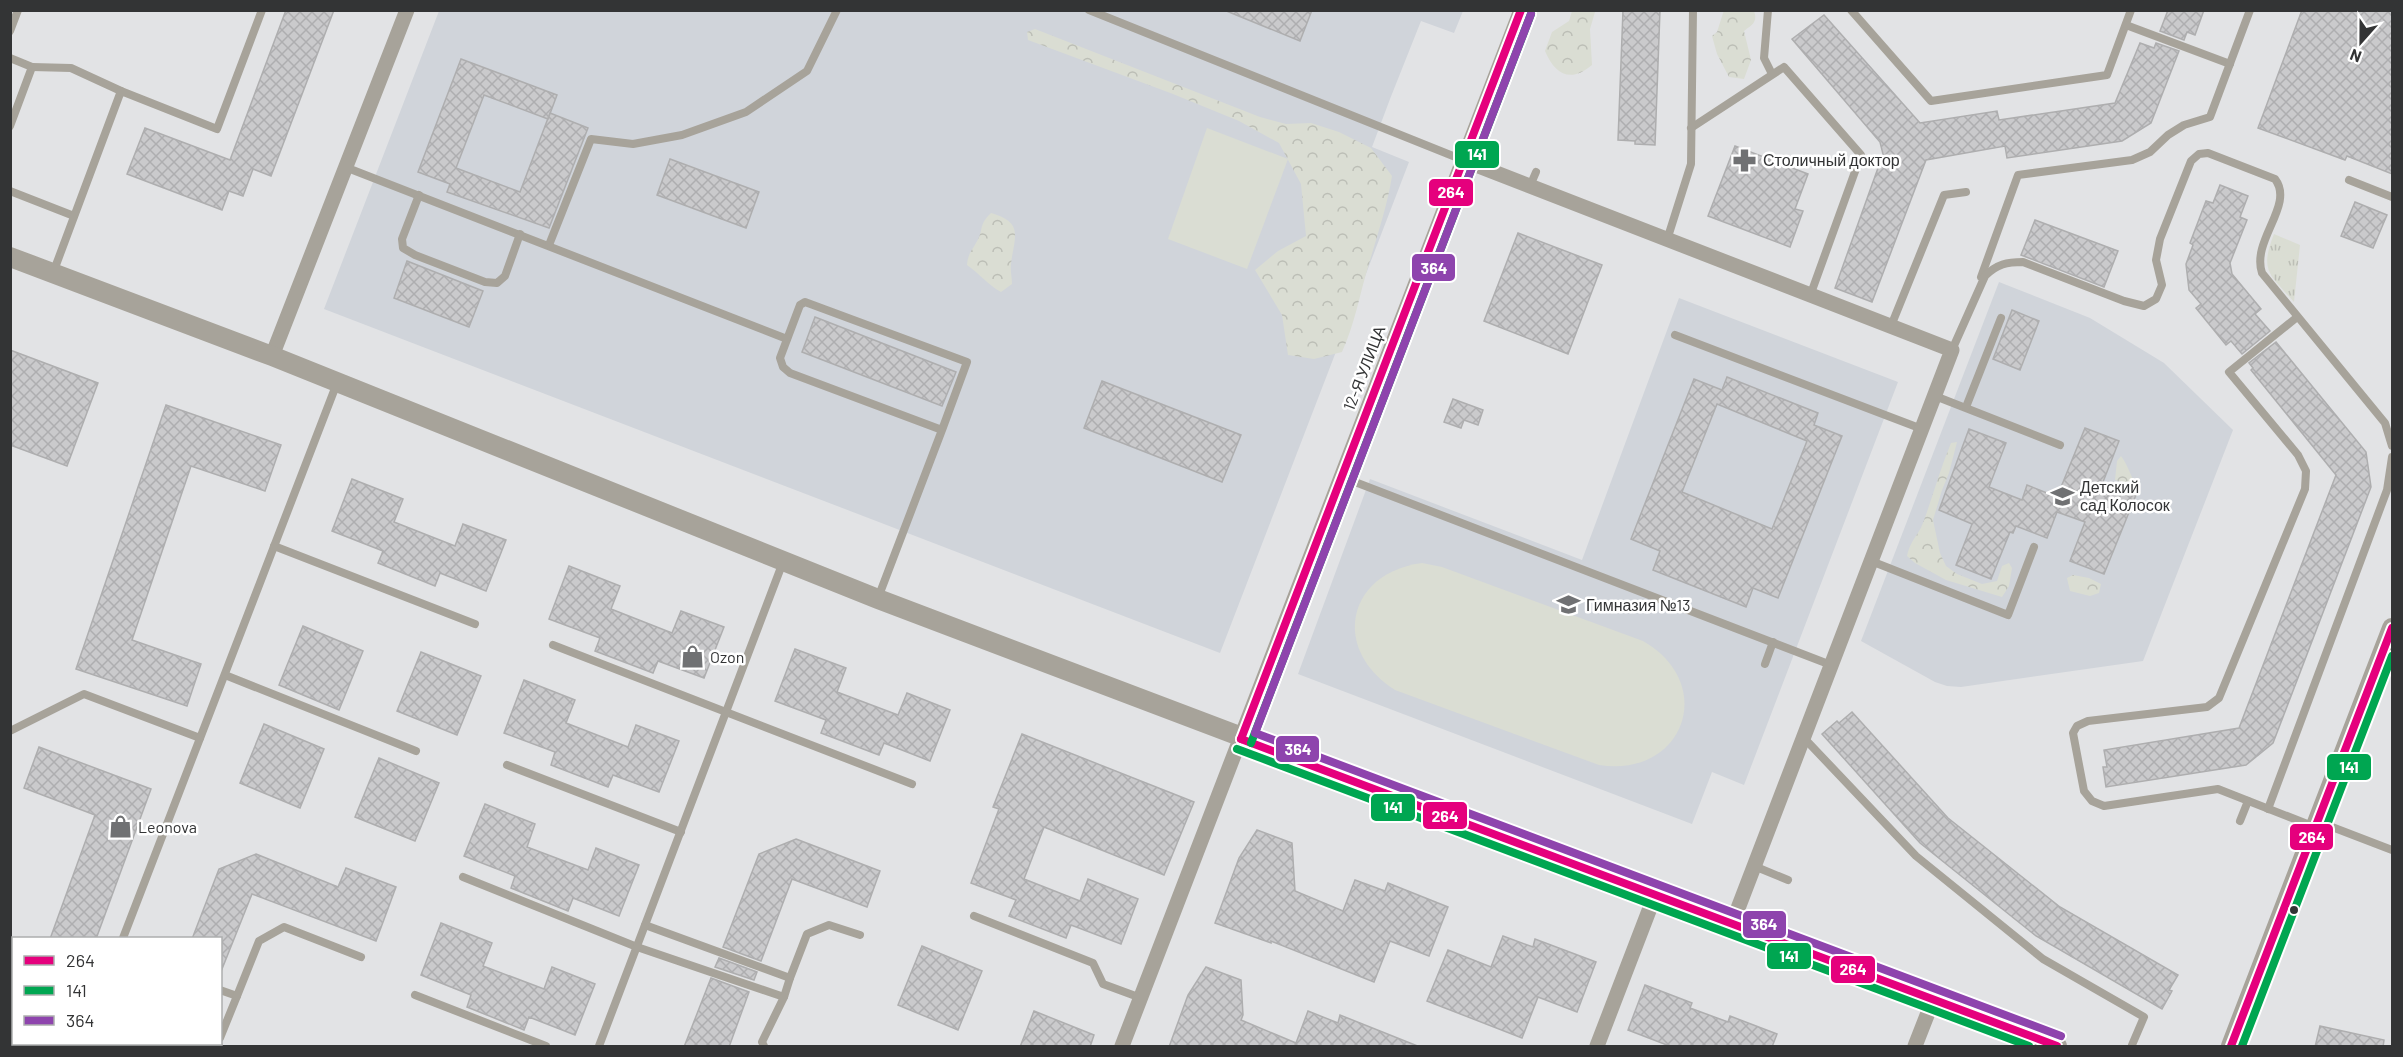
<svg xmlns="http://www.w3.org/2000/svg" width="2403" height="1057" viewBox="0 0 2403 1057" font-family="Barlow,sans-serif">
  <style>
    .built { fill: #d0d4da }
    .grass { fill: url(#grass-tufts) }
    .forest { fill: url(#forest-crowns) }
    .garden { fill: #daddd3 }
    .building { fill: url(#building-cross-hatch); stroke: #aeaeaf; stroke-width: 1.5; fill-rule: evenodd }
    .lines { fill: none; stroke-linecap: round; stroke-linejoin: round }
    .service { stroke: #a7a39a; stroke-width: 8 }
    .minor { stroke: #a7a39a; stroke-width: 15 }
    .tertiary { stroke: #a7a39a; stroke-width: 20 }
    .bus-1-casing { stroke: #fff; stroke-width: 12 }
    .bus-2-casing { stroke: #fff; stroke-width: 12 }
    .bus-3-casing { stroke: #fff; stroke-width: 12 }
    .bus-1 { stroke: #e5007d; stroke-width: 8 }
    .bus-2 { stroke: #00a651; stroke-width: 8 }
    .bus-3 { stroke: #8e44ad; stroke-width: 8 }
    .bus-dot { fill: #333435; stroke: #fff; stroke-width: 2 }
    .labels { text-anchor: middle; stroke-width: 5; stroke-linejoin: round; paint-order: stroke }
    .poi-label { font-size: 16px; fill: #333435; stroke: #fff; text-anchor: start }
    .street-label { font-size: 16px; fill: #333435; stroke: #fff }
    .line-badge { stroke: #fff; stroke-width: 2 }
    .badge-label { font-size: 16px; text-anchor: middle; font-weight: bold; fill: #fff }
  </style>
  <defs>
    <pattern id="grass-tufts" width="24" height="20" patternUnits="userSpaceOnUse" patternTransform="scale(1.5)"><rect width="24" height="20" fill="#daddd3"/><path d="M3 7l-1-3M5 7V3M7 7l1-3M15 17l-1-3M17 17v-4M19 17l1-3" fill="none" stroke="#bcbeb6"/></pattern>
    <pattern id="forest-crowns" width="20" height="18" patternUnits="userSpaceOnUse" patternTransform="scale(1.5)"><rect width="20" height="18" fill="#daddd3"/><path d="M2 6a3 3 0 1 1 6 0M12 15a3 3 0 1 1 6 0" fill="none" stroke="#bcbeb6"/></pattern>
    <pattern id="building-cross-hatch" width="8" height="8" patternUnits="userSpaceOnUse" patternTransform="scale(1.5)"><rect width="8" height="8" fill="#cacacc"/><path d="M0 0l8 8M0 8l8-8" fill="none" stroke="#aeaeb0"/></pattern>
  </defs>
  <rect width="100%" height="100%" fill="#e2e3e5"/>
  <g class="built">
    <path d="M439 11H1463L1454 33 1421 21 1390 99 1372 147 1409 162 1220 653 324 309Z"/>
    <path d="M1999 282 2090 318 2164 363 2233 430 2143 661 1961 687 1947 686 1935 682 1861 641Z"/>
    <path d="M1679 298 1898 382 1744 785 1712 772 1692 824 1298 674 1370 479 1582 560Z"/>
  </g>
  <path class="grass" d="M2274 234 2300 245 2294 302C2270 274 2259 272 2274 234Z"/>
  <g class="forest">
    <path d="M1724 10 1754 11C1758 22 1752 25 1744 31L1751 60 1744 79 1729 77 1717 54 1712 36 1717 32Z"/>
    <path d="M1572 11 1595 12 1590 29 1592 65C1571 83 1555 75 1545 51L1552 32 1569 21Z"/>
    <path d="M1035 29 1260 117 1286 124 1311 123 1339 132 1371 148 1392 176C1387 207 1377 236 1368 267 1359 297 1355 323 1342 352L1314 359 1288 355 1282 315 1255 270 1278 251 1306 236 1301 184 1279 143 1239 121 1173 94 1028 40 1027 32Z"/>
    <path d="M991 213C1025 223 1014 237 1011 264 1010 270 1012 277 1012 284L1001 292C988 285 980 274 967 265 968 254 971 252 976 243 984 231 978 225 991 213Z"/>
    <path d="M1957 442 1949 473 1942 490 1933 520 1940 553 1946 566 1957 574 1982 584 1997 581 2002 566 2009 563 2012 568 2009 586 2002 597 1946 580 1915 563 1907 556C1911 539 1918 536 1923 523 1933 496 1940 469 1951 443Z"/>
    <path d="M2121 456C2128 465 2131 477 2137 487L2115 480 2117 461Z"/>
    <path d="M2073 575 2089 578 2101 584 2099 593 2090 596 2070 591 2067 578Z"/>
  </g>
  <g class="garden">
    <path d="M1207 128 1288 159 1247 269 1168 239Z"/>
    <path d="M1422 563 1442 567 1643 641C1718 684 1684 778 1599 765L1395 690C1331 650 1346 573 1422 563Z"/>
  </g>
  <g class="building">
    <path d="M286 10H334L271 176 253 169 243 196 229 191 222 210 127 174 145 128 230 160Z"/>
    <path d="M1224 10H1312L1300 41Z"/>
    <path d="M1623 10H1660L1655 145 1635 144V141L1618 140Z"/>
    <path d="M2168 10H2204L2195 35 2187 32 2184 40 2160 31Z"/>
    <path d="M2302 10H2392V174L2347 156 2345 160 2258 128Z"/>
    <path d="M1824 15 1920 123 1997 111 1999 120 2115 103 2140 43 2154 48 2156 43 2179 51 2151 123 2122 141 2007 158 2005 146 1926 160 1872 302 1835 288 1883 154 1880 142 1792 39Z"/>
    <path d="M461 59 557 95 548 119 484 95 456 168 520 192 550 113 588 128 549 228 447 192 450 184 418 172Z"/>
    <path d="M1735 146 1808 174 1795 209 1803 211 1790 247 1708 216Z"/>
    <path d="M670 159 759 192 746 228 657 195Z"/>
    <path d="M2220 185 2248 196 2240 217 2247 220 2230 263 2232 274 2261 309 2255 314 2270 331 2242 354 2231 341 2226 345 2196 308 2201 304 2189 290 2186 264 2193 245 2190 243 2206 201 2213 203Z"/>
    <path d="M2355 202 2387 215 2373 248 2341 236Z"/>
    <path d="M2035 220 2118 251 2104 287 2021 255Z"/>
    <path d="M1518 233 1602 265 1568 354 1484 321Z"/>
    <path d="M407 261 483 291 469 327 394 298Z"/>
    <path d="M2012 310 2039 321 2020 370 1993 359Z"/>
    <path d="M815 317 956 372 942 406 802 352Z"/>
    <path d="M2276 342 2366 452 2371 487 2273 743 2246 765 2106 787 2103 767H2107L2104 750 2239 728 2336 475 2251 370 2253 368 2249 363Z"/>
    <path d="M10 350 98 383 67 466 10 445Z"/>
    <path d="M1727 377 1818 413 1814 425 1842 436 1778 598 1753 588 1746 607 1653 570 1660 551 1631 539 1694 379 1722 390ZM1717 404 1807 441 1772 529 1682 492Z"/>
    <path d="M1102 381 1241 435 1222 482 1084 428Z"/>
    <path d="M1453 399 1483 410 1478 425 1464 420 1461 428 1444 422Z"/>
    <path d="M166 405 281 445 265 491 191 466 132 640 201 664 187 706 76 669Z"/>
    <path d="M2085 428 2119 441 2103 482 2136 495 2104 574 2070 561 2085 522 2057 512 2047 538 2016 526 2013 533 2010 532 1991 579 1956 565 1972 524 1939 510 1969 429 2006 443 1989 487 2022 500 2027 485 2057 497Z"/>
    <path d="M352 479 403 499 394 522 455 546 463 524 506 540 486 591 440 573 435 586 378 563 383 551 332 531Z"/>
    <path d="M569 566 620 586 611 609 672 633 681 611 724 627 704 678 658 661 653 673 595 651 600 638 549 619Z"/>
    <path d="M303 626 363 651 339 710 279 685Z"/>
    <path d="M795 649 846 668 837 692 898 715 907 693 950 710 930 761 884 743 879 755 821 733 826 720 775 701Z"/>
    <path d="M421 652 481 676 457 735 397 711Z"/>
    <path d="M524 680 575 700 566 723 628 747 636 725 679 741 659 792 613 775 608 787 551 765 555 752 504 733Z"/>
    <path d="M1852 712 1948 818 2060 907 2178 975 2169 990 2172 991 2162 1009 2036 936 1920 843 1822 734 1837 721 1839 723Z"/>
    <path d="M264 724 324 749 300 808 240 783Z"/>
    <path d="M1022 734 1194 802 1164 875 1044 827 1024 879 1080 901 1088 879 1138 899 1121 944 1071 925 1066 938 1009 916 1016 900 971 883 999 809 993 807Z"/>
    <path d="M39 747 151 789 96 939H50L95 815 24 788Z"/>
    <path d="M379 758 439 783 415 841 355 817Z"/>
    <path d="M485 804 535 824 527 847 588 870 596 848 639 865 619 916 573 898 568 911 511 888 515 876 464 856Z"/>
    <path d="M1257 830 1292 843 1295 891 1343 911 1355 880 1385 891 1388 883 1448 907 1429 956 1390 941 1374 982 1271 941V943L1215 923 1239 858Z"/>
    <path d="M796 839 880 871 867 907 792 879 761 961 723 947 759 854Z"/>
    <path d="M256 854 338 887 346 868 396 887 376 941 252 894 220 974V939H192L219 869Z"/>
    <path d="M441 923 492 943 483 966 544 989 552 967 595 984 575 1035 529 1017 524 1030 467 1007 471 995 421 975Z"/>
    <path d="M1503 936 1533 947 1535 939 1596 962 1577 1012 1538 997 1522 1038 1427 1001 1448 950 1491 967Z"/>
    <path d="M922 946 982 971 958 1030 898 1005Z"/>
    <path d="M719 958 757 972 754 980 715 967Z"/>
    <path d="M1206 967 1241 980 1243 1015 1241 1020 1296 1043 1308 1011 1338 1023 1340 1015 1420 1047H1169L1188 995Z"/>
    <path d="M711 978 749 992 729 1047H684Z"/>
    <path d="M1645 985 1692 1003 1690 1008 1728 1022 1730 1016 1777 1034 1772 1047H1672L1628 1030Z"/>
    <path d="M1034 1011 1094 1035 1090 1047H1020Z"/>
    <path d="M2320 1026 2384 1040 2383 1047H2315Z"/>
  </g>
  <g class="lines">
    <g class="service">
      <path d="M1089 10 1463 160"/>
      <path d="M1768 10 1764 58 1772 74"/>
      <path d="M1851 10 1931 101 2107 75 2131 10"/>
      <path d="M2126 25 2230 64"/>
      <path d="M10 31 18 10"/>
      <path d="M10 58 32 67 10 126"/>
      <path d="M32 67 71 68 121 91"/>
      <path d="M1691 128 1784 67 1861 155 1810 296"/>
      <path d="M345 167 787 339"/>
      <path d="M2349 180 2392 197"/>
      <path d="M1530 186 1536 172"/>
      <path d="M10 191 74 216"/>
      <path d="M419 195 402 239 403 248 415 255 485 282 497 283 505 276 520 234"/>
      <path d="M1667 240 1691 164 1693 10"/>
      <path d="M549 245 591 139 633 144 682 135 746 112 807 71 837 10"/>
      <path d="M53 273 121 91 217 129 262 10"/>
      <path d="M1981 277 2018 175 2132 160 2150 152 2168 135 2184 125 2210 117 2250 10"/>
      <path d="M2296 318 2229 372 2298 455 2306 471 2305 489 2219 698 2207 707 2088 721 2077 726 2073 733 2084 791 2092 801 2104 806 2218 789 2315 827"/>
      <path d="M1891 326 1944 195 1966 192"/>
      <path d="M1675 335 1922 429"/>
      <path d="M1952 350 1985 276C1997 264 2007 262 2023 262L2124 301 2144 306 2156 299 2162 285 2156 260 2160 239 2191 161 2199 154 2208 153 2275 179C2295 205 2251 240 2262 273L2385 423 2392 446"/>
      <path d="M1935 396 2060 445"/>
      <path d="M1966 407 2001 318"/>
      <path d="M1342 477 1831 665"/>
      <path d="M274 546 475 624"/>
      <path d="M1871 561 2008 615 2034 547"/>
      <path d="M878 598 942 430 790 373 783 367 780 358 800 305 805 302 967 362 942 430"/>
      <path d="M553 645 912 784"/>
      <path d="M1765 664 1773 642"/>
      <path d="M225 675 416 751"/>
      <path d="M10 731 84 694 200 738"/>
      <path d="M1804 738 1916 856 2043 959 2144 1017 2132 1045"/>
      <path d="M507 765 681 832"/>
      <path d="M2268 809 2387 490 2392 457"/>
      <path d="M2240 821 2248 801"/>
      <path d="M2319 822 2392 850"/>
      <path d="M1754 866 1788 880"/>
      <path d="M463 877 637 947 784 997 790 978 645 925"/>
      <path d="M974 916 1093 963 1103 984 1141 998"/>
      <path d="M123 938 337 383"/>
      <path d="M790 978 807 934 829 925 860 935"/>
      <path d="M220 990 237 996 220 1038"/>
      <path d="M415 995 546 1046"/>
      <path d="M237 996 259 941 284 927 361 957"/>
      <path d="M218 1044 219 1046"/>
      <path d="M83 1046 84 1044"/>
      <path d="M599 1046 783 562"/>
      <path d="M764 1046 762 1042 784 997"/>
    </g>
    <g class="minor">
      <path d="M1463 160 1952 350 1732 924"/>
      <path d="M272 356 407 10"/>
      <path d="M10 1033 14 1035"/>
      <path d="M26 1044 31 1046"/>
      <path d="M1122 1046 1521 10"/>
      <path d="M1597 1046 1655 895"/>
      <path d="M1915 1046 1933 1000"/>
    </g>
    <g class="tertiary">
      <path d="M10 257 272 356 878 599 2057 1046"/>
      <path d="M2231 1046 2392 628"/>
    </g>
    <defs>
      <g id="bus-1">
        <path d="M1241 739 2057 1046"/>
        <path d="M1241 739 1521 10"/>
        <path d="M2231 1046 2392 628"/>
      </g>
      <g id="bus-2">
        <path d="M1251 743 1531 14"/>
        <path d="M1237 749 2029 1046"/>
        <path d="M2242 1046 2392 656"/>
      </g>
      <path id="bus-3" d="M1531 14 1255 733 2061 1036"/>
    </defs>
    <use href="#bus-1" class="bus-1-casing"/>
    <use href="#bus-2" class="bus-2-casing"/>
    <use href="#bus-3" class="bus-3-casing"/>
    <use href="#bus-1" class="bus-1"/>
    <use href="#bus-2" class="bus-2"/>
    <use href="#bus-3" class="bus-3"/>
  </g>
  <defs>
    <symbol id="pharmacy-bare" viewBox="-9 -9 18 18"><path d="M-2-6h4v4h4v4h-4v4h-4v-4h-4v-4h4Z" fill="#707173" stroke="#fff" stroke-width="2.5" paint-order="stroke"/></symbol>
    <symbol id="school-bare" viewBox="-9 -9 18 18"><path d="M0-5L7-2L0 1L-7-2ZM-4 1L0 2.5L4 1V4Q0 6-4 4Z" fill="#707173" stroke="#fff" stroke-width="2.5" paint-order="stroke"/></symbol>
    <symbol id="shop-bare" viewBox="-9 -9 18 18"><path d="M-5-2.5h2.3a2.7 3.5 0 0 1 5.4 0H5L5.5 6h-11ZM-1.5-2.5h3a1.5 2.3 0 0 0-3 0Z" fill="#707173" stroke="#fff" stroke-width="2.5" paint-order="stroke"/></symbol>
  </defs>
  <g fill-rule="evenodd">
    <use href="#pharmacy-bare" x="1728" y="144" width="33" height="33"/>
    <use href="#school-bare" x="2046" y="480" width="33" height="33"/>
    <use href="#school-bare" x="1552" y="588" width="33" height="33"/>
    <use href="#shop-bare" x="676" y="640" width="33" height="33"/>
    <use href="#shop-bare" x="104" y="810" width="33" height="33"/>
  </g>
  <circle class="bus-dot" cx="2294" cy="910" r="5"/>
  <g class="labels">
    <g class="poi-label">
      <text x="1763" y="166">Столичный доктор</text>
      <text x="2080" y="493">Детский<tspan x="2080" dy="18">сад Колосок</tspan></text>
      <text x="1586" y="611">Гимназия №13</text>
      <text x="710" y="663">Ozon</text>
      <text x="138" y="833">Leonova</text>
    </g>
    <g class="street-label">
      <text transform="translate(1364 368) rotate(-69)" y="6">12-Я УЛИЦА</text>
    </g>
  </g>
  <g class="line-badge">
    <rect x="1454" y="140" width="46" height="29" rx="6" fill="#00a651"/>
    <rect x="1428" y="178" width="46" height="29" rx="6" fill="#e5007d"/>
    <rect x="1411" y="253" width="45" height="29" rx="6" fill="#8e44ad"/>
    <rect x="1275" y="735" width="45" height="28" rx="6" fill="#8e44ad"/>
    <rect x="2326" y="753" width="46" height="28" rx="6" fill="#00a651"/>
    <rect x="1370" y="793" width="46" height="29" rx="6" fill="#00a651"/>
    <rect x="1422" y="801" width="46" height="29" rx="6" fill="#e5007d"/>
    <rect x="2289" y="823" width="45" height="28" rx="6" fill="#e5007d"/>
    <rect x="1742" y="910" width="45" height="29" rx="6" fill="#8e44ad"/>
    <rect x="1766" y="942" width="46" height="28" rx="6" fill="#00a651"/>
    <rect x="1830" y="955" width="46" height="29" rx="6" fill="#e5007d"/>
  </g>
  <g class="badge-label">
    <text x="1477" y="160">141</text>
    <text x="1451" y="198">264</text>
    <text x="1434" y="274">364</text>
    <text x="1298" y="755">364</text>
    <text x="2349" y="773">141</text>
    <text x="1393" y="813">141</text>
    <text x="1445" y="822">264</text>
    <text x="2312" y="843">264</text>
    <text x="1764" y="930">364</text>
    <text x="1789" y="962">141</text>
    <text x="1853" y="975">264</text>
  </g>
  <rect width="2403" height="1057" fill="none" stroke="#333435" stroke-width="24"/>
  <rect x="12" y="937" width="210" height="108" fill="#ffffff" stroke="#adaeae" stroke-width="1.5"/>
  <rect x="24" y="956" width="30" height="9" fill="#e5007d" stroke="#adaeae" stroke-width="1.5"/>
  <text x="66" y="967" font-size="18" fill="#333435">264</text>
  <rect x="24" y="986" width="30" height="9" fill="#00a651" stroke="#adaeae" stroke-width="1.5"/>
  <text x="66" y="997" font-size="18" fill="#333435">141</text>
  <rect x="24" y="1016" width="30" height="9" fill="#8e44ad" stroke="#adaeae" stroke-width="1.5"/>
  <text x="66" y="1027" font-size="18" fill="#333435">364</text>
  <g transform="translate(2361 42) rotate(201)" stroke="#ffffff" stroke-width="4.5" paint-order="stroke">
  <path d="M0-4.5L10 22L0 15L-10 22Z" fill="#333435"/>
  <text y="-9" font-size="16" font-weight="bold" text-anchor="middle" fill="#333435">N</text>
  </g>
</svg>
